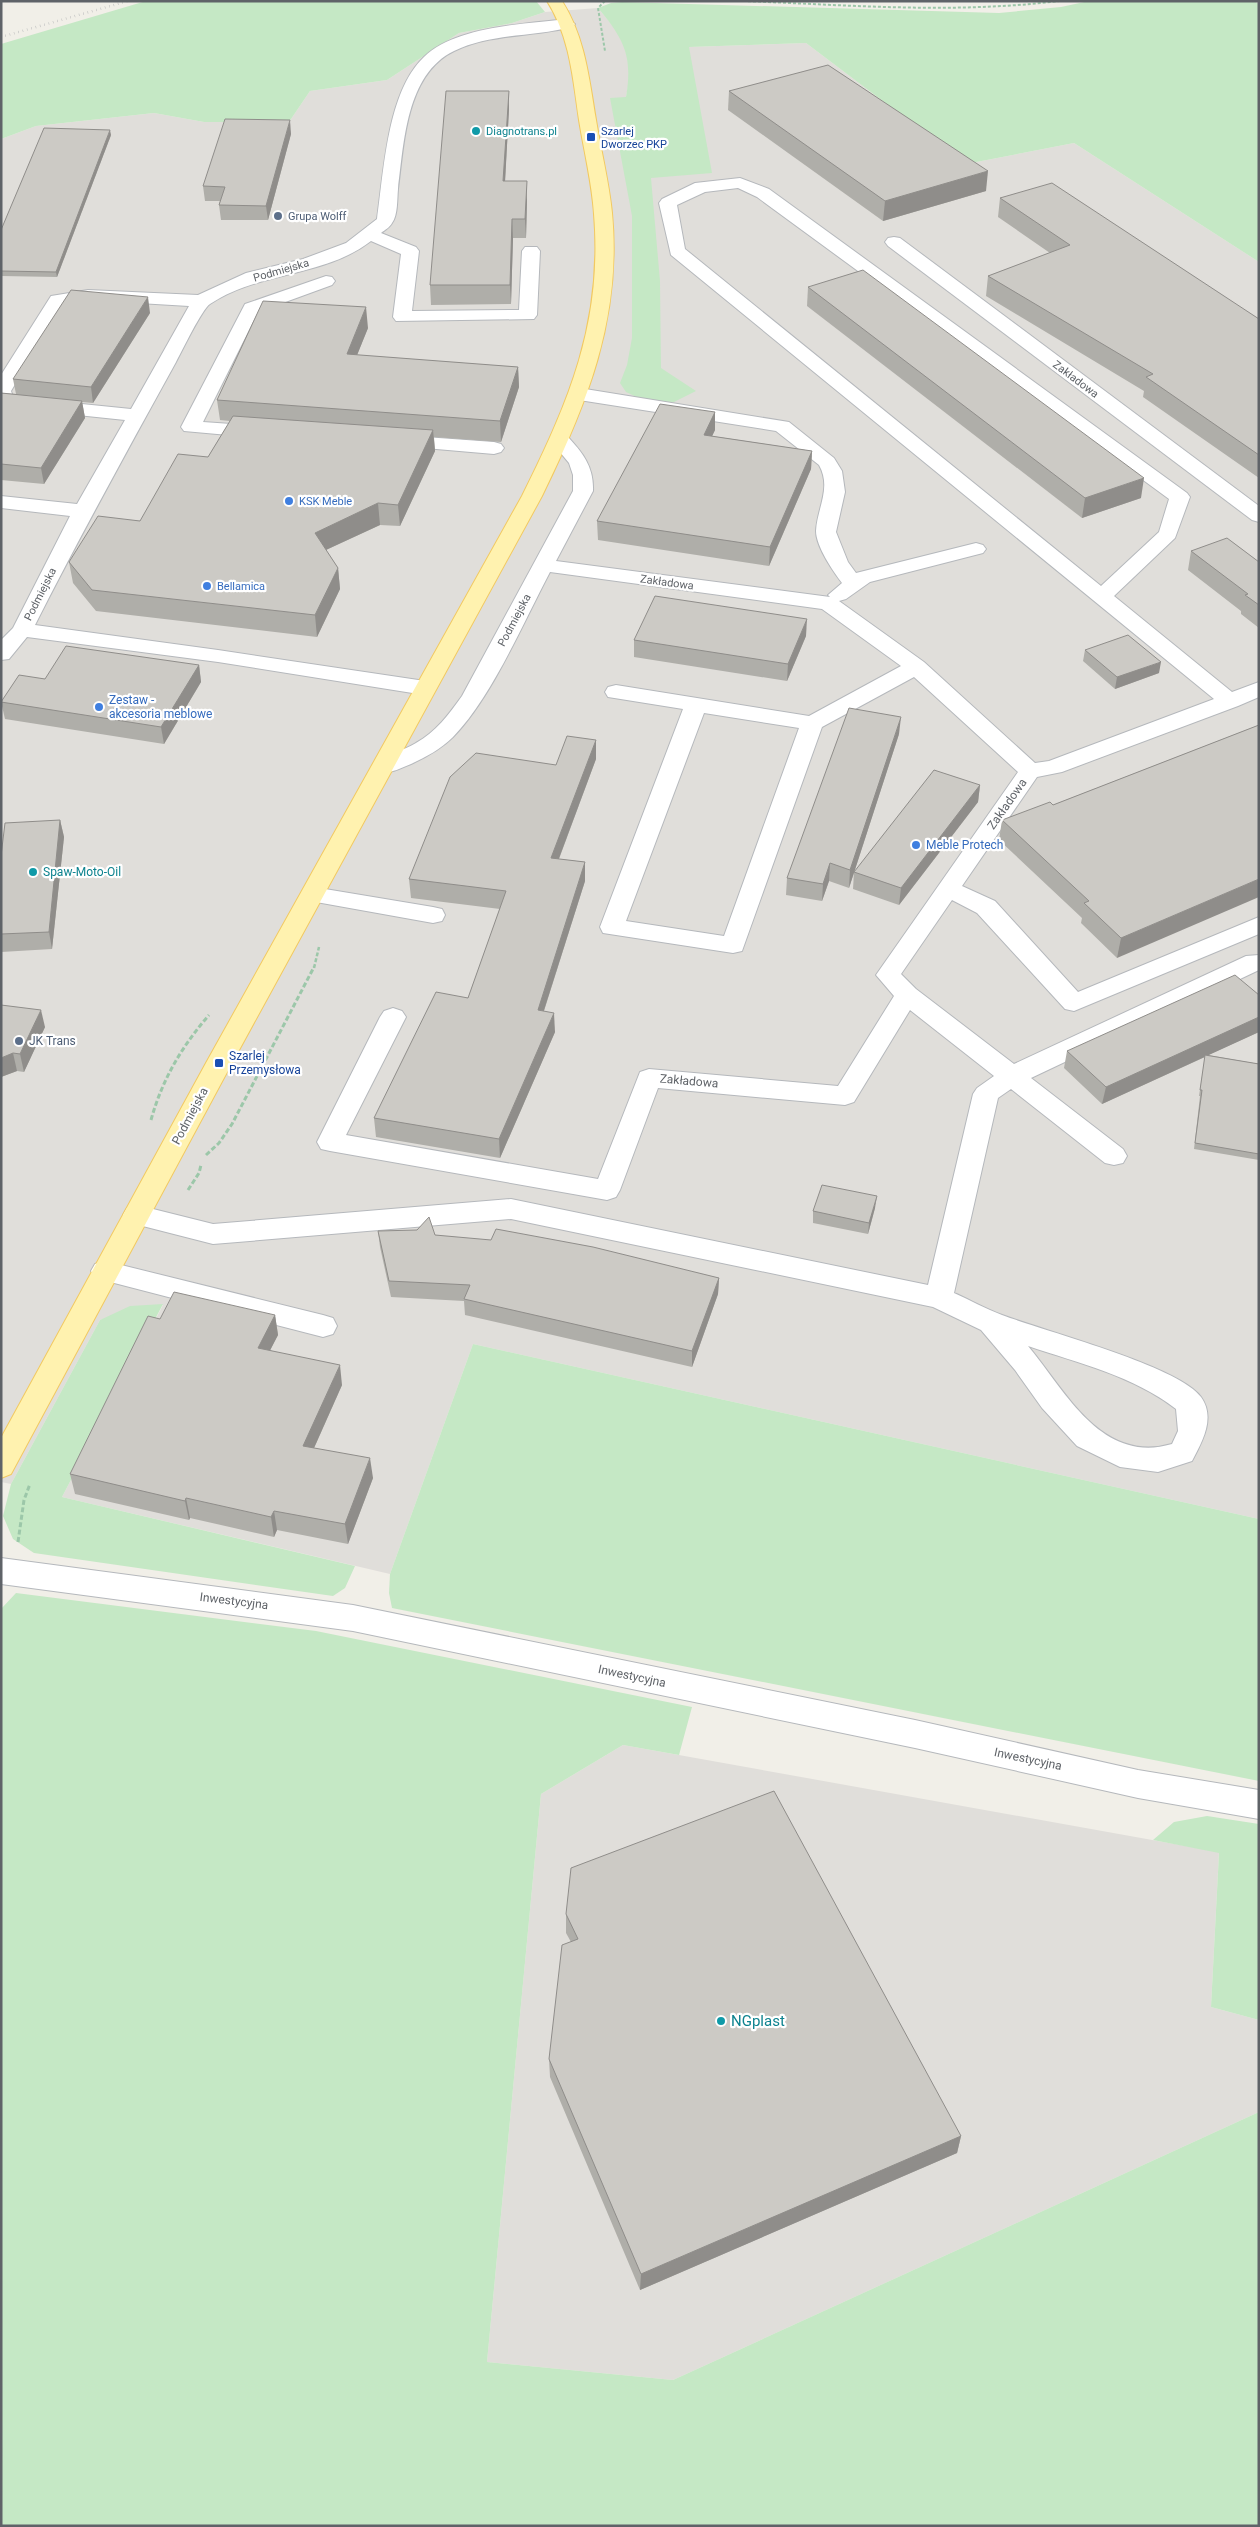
<svg xmlns="http://www.w3.org/2000/svg" width="1260" height="2527" viewBox="0 0 1260 2527" font-family="Roboto,sans-serif">
  <style>
    .industrial { fill: #e0deda }
    .green { fill: #c5e8c5 }
    .lines { fill: none; stroke-linecap: round; stroke-linejoin: round }
    .minor-casing { stroke: #b5b8bc; stroke-width: 2 }
    .major-casing { stroke: #f2c960; stroke-width: 2 }
    .path-far2 { stroke: #9cc7a9; stroke-width: 2; stroke-dasharray: 3 2; stroke-linecap: butt }
    .path-far1 { stroke: #9cc7a9; stroke-width: 2.5; stroke-dasharray: 4 2; stroke-linecap: butt }
    .path { stroke: #9cc7a9; stroke-width: 3; stroke-dasharray: 5 2.5; stroke-linecap: butt }
    .minor { fill: #fff; fill-rule: evenodd }
    .major { fill: #fff2af; fill-rule: evenodd }
    .rail { stroke: #b6b7b8; stroke-width: 2.5; stroke-dasharray: 0.5 4; stroke-linecap: butt }
    .wall { fill: #afaea9 }
    .shaded-wall { fill: #8f8d8a }
    .building { fill: #cccac5; stroke: #8f8d8a }
    .culture-dot { fill: #0f9aa8; stroke: #fff; stroke-width: 2 }
    .transit-dot { fill: #1a4fb4; stroke: #fff; stroke-width: 2 }
    .service-dot { fill: #5c6f8a; stroke: #fff; stroke-width: 2 }
    .shop-dot { fill: #3f7fe0; stroke: #fff; stroke-width: 2 }
    .labels { text-anchor: middle; stroke-width: 4.5; stroke-linejoin: round; paint-order: stroke }
    .far-culture-label { font-size: 11px; fill: #0d838f; stroke: #fff; text-anchor: start }
    .far-transit-label { font-size: 11px; fill: #164399; stroke: #fff; text-anchor: start }
    .far-service-label { font-size: 11px; fill: #4e5e75; stroke: #fff; text-anchor: start }
    .far-street-label { font-size: 11px; fill: #5f6368; stroke: #fff }
    .far-shop-label { font-size: 11px; fill: #366cbe; stroke: #fff; text-anchor: start }
    .shop-label { font-size: 12px; fill: #366cbe; stroke: #fff; text-anchor: start }
    .street-label { font-size: 12px; fill: #5f6368; stroke: #fff }
    .culture-label { font-size: 12px; fill: #0d838f; stroke: #fff; text-anchor: start }
    .service-label { font-size: 12px; fill: #4e5e75; stroke: #fff; text-anchor: start }
    .transit-label { font-size: 12px; fill: #164399; stroke: #fff; text-anchor: start }
    .near-culture-label { font-size: 15px; fill: #0d838f; stroke: #fff; text-anchor: start }
  </style>
  <rect width="100%" height="100%" fill="#f1efe8"/>
  <g class="industrial">
    <path d="M598 8 618 32 626 50 630 75 626 97 688 47 806 43 966 164 1074 143 1259 262V1519L473 1344 390 1574 62 1497 163 1305 100 1320 11 1484 1 1482V139L36 126 154 113 204 122H289L310 91 387 80 459 33 512 23 545 12Z"/>
    <path d="M623 1745 1219 1852 1211 2007 1259 2020V2112L673 2380 487 2362 541 1794Z"/>
  </g>
  <g class="green">
    <path d="M146 1H536L545 12 512 23 459 33 387 80 310 91 289 122H204L154 113 36 126 1 139V44Z"/>
    <path d="M1089 1H1254L1259 4V262L1074 143 966 164 806 43 689 47 712 173 651 178 660 281 661 368 696 391 674 402 645 401 626 392 620 383 627 365 632 338V216L610 98 626 97C633 56 624 39 598 8L611 3 622 2 999 13 1061 7Z"/>
    <path d="M163 1304 62 1497 355 1566 345 1588 333 1596 34 1553 13 1539 3 1516 11 1484 100 1320 130 1306Z"/>
    <path d="M473 1344 1259 1519V1781L392 1608 389 1593 390 1574Z"/>
    <path d="M16 1593 316 1631 692 1707 679 1755 623 1745 541 1794 487 2362 673 2380 1259 2112V2526H1V1609Z"/>
    <path d="M1207 1816 1259 1824V2020L1211 2007 1219 1853 1153 1840 1174 1822Z"/>
  </g>
  <g class="lines">
    <defs>
      <g id="minor">
        <path d="M567 19 575 24 572 27C533 37 492 33 454 51 406 74 404 143 398 189 397 199 398 215 392 223 390 227 385 230 381 233L416 247 419 251 412 311 519 310 522 251 525 247H537L540 251 537 315 534 319 396 321 393 317 401 254 371 241C325 277 259 271 210 304 202 309 182 351 176 362 128 449 80 536 35 625L218 650 425 681 433 683 436 688 433 693 425 695 218 662 27 637 9 659 1 660V640L13 628 70 516 1 508V496L77 504 125 420 1 407V375L51 296 88 290 198 295 246 273 303 259 346 243 377 219C384 171 387 92 424 57 456 26 525 24 567 19ZM88 300 189 306 131 409 13 397 11 391 63 304Z"/>
        <path d="M740 178 769 189 1187 493 1190 497 1175 538 1114 596 1232 692 1259 682V697L1238 706 1062 772 1037 777 962 886 995 901 1078 992 1259 917V934L1074 1011 1065 1009 977 913 952 900 901 974 916 989 1014 1064 1246 956 1259 955V970L1031 1078 1123 1149 1127 1156 1123 1163 1114 1165 1105 1163 1011 1089 998 1098 954 1293C970 1300 986 1309 1002 1315 1044 1331 1179 1366 1201 1397 1216 1418 1202 1442 1192 1461L1158 1472 1120 1467 1077 1446 1042 1408 1015 1370 981 1330 933 1307 511 1219 213 1244 127 1222 123 1215 127 1208 137 1205 213 1224 511 1199 928 1285 973 1094 977 1088 994 1076 910 1010 854 1102 845 1105 658 1088 620 1190 616 1197 607 1200 330 1151 321 1149 317 1142 380 1017 384 1011 393 1008 402 1011 406 1017 346 1135 598 1179 640 1072 649 1069 838 1086 894 996 876 975 1018 772 914 677 822 727 742 951 733 953 603 933 600 927 683 709 608 697 605 692 608 687 616 685 809 716 901 666 822 609 550 572C523 623 492 697 453 737 441 749 426 757 411 764 399 769 388 775 375 772L372 767C380 755 404 751 416 743 436 732 449 714 462 696L573 491V475L569 463 550 440 553 436H567C583 453 594 467 593 491L556 561 830 597 828 595 842 583C833 571 816 546 816 531 817 508 832 488 819 465L776 431 579 400 572 398 569 394 572 390 579 388 789 422 834 458 842 471 845 492 836 532 848 562 856 573 976 543 983 545 986 549 983 553 870 582 846 599 839 601 924 662 1035 763 1049 761 1214 699 671 255 659 203 662 199 695 183ZM738 188 757 197 1169 499 1159 532 1101 586 685 249 677 205 705 192ZM704 713 799 728 724 936 626 921ZM1028 1346C1078 1363 1134 1376 1176 1409L1178 1431 1172 1444C1101 1465 1065 1390 1028 1346Z"/>
        <path d="M894 237 900 238 1259 506V522L1252 520 888 246 885 242 888 238Z"/>
        <path d="M326 276 332 277 335 281 332 285 258 312 203 422 261 426 268 428 271 432 268 436 261 438 184 431 181 427 245 304Z"/>
        <path d="M397 435 494 442 501 444 504 448 501 452 494 454 390 445 387 441 390 437Z"/>
        <path d="M313 887 433 907 442 909 445 915 442 921 433 923 305 900 301 895 305 890Z"/>
        <path d="M105 1261 323 1315 333 1318 337 1326 333 1334 323 1337 95 1278 91 1271 95 1264Z"/>
        <path d="M1 1558 353 1605 915 1720 1138 1770 1259 1790V1819L1138 1798 915 1748 353 1631 1 1584Z"/>
      </g>
      <path id="major" d="M547 1H562C585 37 589 78 596 120 601 151 609 182 612 213 622 318 587 404 542 496L232 1063 11 1474 1 1478V1438L206 1063 522 496C569 402 603 322 594 214 592 183 584 151 579 120 573 79 570 37 547 1Z"/>
    </defs>
    <use href="#minor" class="minor-casing"/>
    <use href="#major" class="major-casing"/>
    <g class="path-far2">
      <path d="M605 1 598 8 605 51"/>
      <path d="M743 1C849 5 953 14 1059 1"/>
    </g>
    <path class="path-far1" d="M314 968 319 947"/>
    <g class="path">
      <path d="M151 1120C162 1080 182 1046 209 1015"/>
      <path d="M206 1155 219 1143 232 1124 314 967"/>
      <path d="M188 1190 199 1173 201 1165"/>
      <path d="M18 1542 24 1500 30 1484"/>
    </g>
    <use href="#minor" class="minor"/>
    <use href="#major" class="major"/>
    <path class="rail" d="M1 37 128 1"/>
  </g>
  <g class="wall">
    <path d="M509 91V109L505 181 527 200 526 238H513L511 304 431 305 430 285Z"/>
    <path d="M729 91 986 191 883 221 728 110Z"/>
    <path d="M291 134 268 220H221L219 205 220 201H205L203 186Z"/>
    <path d="M111 135 57 277 1 276V230Z"/>
    <path d="M1000 198 1259 319V478L1143 397 1144 391 986 296 988 276 1050 253 998 217Z"/>
    <path d="M808 287 1141 498 1082 518 807 306Z"/>
    <path d="M150 313 93 403 82 402 85 418 44 484 1 480V393L16 394 13 379Z"/>
    <path d="M368 328 357 355 518 367 519 387 501 442 434 437 435 451 400 526 380 525 326 550 338 568 340 589 317 637 96 611 73 583 69 562 140 521 208 457 230 421 220 420 217 400Z"/>
    <path d="M715 412V430L712 436 812 451 811 469 769 566 598 540 597 521Z"/>
    <path d="M1191 551 1259 562V628L1241 614V611L1188 570Z"/>
    <path d="M806 636 787 681 634 657V640Z"/>
    <path d="M1085 650 1159 673 1115 689 1083 661Z"/>
    <path d="M199 665 201 682 164 744 5 719 1 702 45 679Z"/>
    <path d="M1259 725 1117 958 1081 923 1082 918 999 840 1002 820 1053 805Z"/>
    <path d="M899 734 849 888 829 881 822 901 786 895 787 878Z"/>
    <path d="M596 740V759L559 859 585 862V881L544 1011 555 1032 500 1158 376 1137 374 1118 468 998 500 909 411 898 409 879 556 765Z"/>
    <path d="M980 785 978 802 899 905 853 889 854 872Z"/>
    <path d="M60 820 64 837 52 949 1 952V856Z"/>
    <path d="M1259 995V1032L1208 1055 1259 1064V1160L1194 1149 1200 1096H1199L1205 1057 1102 1104 1064 1068 1067 1051Z"/>
    <path d="M1 1005 45 1027 24 1072 17 1071 1 1077Z"/>
    <path d="M875 1208 868 1234 813 1223V1211Z"/>
    <path d="M378 1231 435 1235 719 1278 718 1294 692 1367 465 1315 464 1301 391 1297 380 1247Z"/>
    <path d="M275 1315 278 1335 270 1350 342 1385 314 1448 373 1478 348 1544 277 1530 274 1537 190 1518 189 1520 75 1494 70 1474 160 1319Z"/>
    <path d="M566 1914 961 2136 957 2153 640 2290 550 2077 549 2059 571 1942 566 1933Z"/>
  </g>
  <g class="shaded-wall">
    <path d="M509 91V109L504 200 503 181Z"/>
    <path d="M290 120 291 134 268 220 266 206Z"/>
    <path d="M110 130 111 135 57 277 56 272Z"/>
    <path d="M988 171 986 191 883 221 885 201Z"/>
    <path d="M527 181V200L526 238 525 219Z"/>
    <path d="M512 219 513 238 511 304 510 285Z"/>
    <path d="M148 297 150 313 93 403 91 387Z"/>
    <path d="M366 307 368 328 349 375 347 354Z"/>
    <path d="M518 367 519 387 501 442 500 421Z"/>
    <path d="M82 401 85 418 44 484 41 468Z"/>
    <path d="M715 412V430L704 453V435Z"/>
    <path d="M433 430 435 451 400 526 398 505Z"/>
    <path d="M812 451 811 469 769 566 770 547Z"/>
    <path d="M1144 478 1141 498 1082 518 1085 498Z"/>
    <path d="M378 503 380 525 317 554 315 533Z"/>
    <path d="M338 568 340 589 317 637 315 615Z"/>
    <path d="M807 619 806 636 787 681 788 664Z"/>
    <path d="M1161 662 1159 673 1115 689 1117 677Z"/>
    <path d="M199 665 201 682 164 744 161 727Z"/>
    <path d="M901 717 899 734 849 888 850 870Z"/>
    <path d="M596 740V759L552 877 551 858Z"/>
    <path d="M980 785 978 802 899 905 901 888Z"/>
    <path d="M60 820 64 837 52 949 49 932Z"/>
    <path d="M585 862V881L538 1029V1010Z"/>
    <path d="M830 863 829 881 822 901 823 884Z"/>
    <path d="M1259 879V897L1117 958 1121 938Z"/>
    <path d="M41 1010 45 1027 24 1072 20 1054Z"/>
    <path d="M554 1013 555 1032 500 1158 499 1139Z"/>
    <path d="M1259 1017V1032L1102 1104 1106 1087Z"/>
    <path d="M13 1053 17 1071 1 1077V1058Z"/>
    <path d="M877 1196 875 1208 868 1234 869 1223Z"/>
    <path d="M719 1278 718 1294 692 1367V1351Z"/>
    <path d="M275 1315 278 1335 261 1368 258 1348Z"/>
    <path d="M340 1365 342 1385 306 1466 303 1446Z"/>
    <path d="M370 1458 373 1478 348 1544 345 1524Z"/>
    <path d="M186 1498 190 1518 189 1520 185 1501Z"/>
    <path d="M274 1511 277 1530 274 1537 271 1517Z"/>
    <path d="M961 2136 957 2153 640 2290 641 2274Z"/>
  </g>
  <g class="building">
    <path d="M828 65 988 171 885 201 729 91Z"/>
    <path d="M446 91H509L503 181H527L525 219H512L510 285H430Z"/>
    <path d="M225 119 290 120 266 206 219 205 225 187 203 186Z"/>
    <path d="M44 128 110 130 56 272 1 271V230Z"/>
    <path d="M1052 183 1259 319V455L1146 377 1153 374 988 276 1070 245 1000 198Z"/>
    <path d="M863 270 1144 478 1085 498 808 287Z"/>
    <path d="M71 290 148 297 91 387 13 379Z"/>
    <path d="M263 301 366 307 347 354 518 367 500 421 217 400Z"/>
    <path d="M1 393 82 401 41 468 1 464Z"/>
    <path d="M660 404 715 412 704 435 812 451 770 547 597 521Z"/>
    <path d="M233 416 433 430 398 505 378 503 315 533 338 568 315 615 92 590 69 562 98 516 140 521 178 454 208 457Z"/>
    <path d="M1227 538 1259 562V605L1245 595 1248 594 1191 551Z"/>
    <path d="M655 596 807 619 788 664 634 640Z"/>
    <path d="M1128 635 1161 662 1117 677 1085 650Z"/>
    <path d="M66 646 199 665 161 727 1 702 19 675 45 679Z"/>
    <path d="M849 708 901 717 850 870 830 863 823 884 787 878Z"/>
    <path d="M1259 725V879L1121 938 1084 903 1089 901 1002 820 1050 802 1053 805Z"/>
    <path d="M567 736 596 740 551 858 585 862 538 1010 554 1013 499 1139 374 1118 436 992 468 998 506 891 409 879 450 777 476 753 556 765Z"/>
    <path d="M934 770 980 785 901 888 854 872Z"/>
    <path d="M60 820 49 932 1 934V856L5 823Z"/>
    <path d="M1235 975 1259 995V1017L1106 1087 1067 1051Z"/>
    <path d="M1 1005 41 1010 20 1054 13 1053 1 1058Z"/>
    <path d="M1205 1055 1259 1064V1154L1195 1143 1202 1090H1200Z"/>
    <path d="M822 1185 877 1196 869 1223 813 1211Z"/>
    <path d="M429 1217 435 1235 491 1240 496 1229 593 1247 719 1278 692 1351 464 1299 470 1285 389 1281 378 1231 417 1230Z"/>
    <path d="M174 1292 275 1315 258 1348 340 1365 303 1446 370 1458 345 1524 274 1511 271 1517 186 1498 185 1501 70 1474 148 1316 160 1319Z"/>
    <path d="M774 1791 961 2136 641 2274 549 2059 562 1945 578 1939 566 1914 571 1868Z"/>
  </g>
  <g class="culture-dot">
    <circle cx="476" cy="131" r="5"/>
    <circle cx="33" cy="872" r="5"/>
    <circle cx="721" cy="2021" r="5"/>
  </g>
  <g class="transit-dot">
    <rect x="586" y="132" width="10" height="10" rx="2.5"/>
    <rect x="214" y="1058" width="10" height="10" rx="2.5"/>
  </g>
  <g class="service-dot">
    <circle cx="278" cy="216" r="5"/>
    <circle cx="19" cy="1041" r="5"/>
  </g>
  <g class="shop-dot">
    <circle cx="289" cy="501" r="5"/>
    <circle cx="207" cy="586" r="5"/>
    <circle cx="99" cy="707" r="5"/>
    <circle cx="916" cy="845" r="5"/>
  </g>
  <g class="labels">
    <g class="far-culture-label">
      <text x="486" y="135">Diagnotrans.pl</text>
    </g>
    <g class="far-transit-label">
      <text x="601" y="135">Szarlej<tspan x="601" dy="13">Dworzec PKP</tspan></text>
    </g>
    <g class="far-service-label">
      <text x="288" y="220">Grupa Wolff</text>
    </g>
    <g class="far-street-label">
      <text transform="translate(281 270) rotate(-16)" y="4">Podmiejska</text>
      <text transform="translate(1076 379) rotate(37)" y="4">Zakładowa</text>
      <text transform="translate(667 582) rotate(8)" y="4">Zakładowa</text>
      <text transform="translate(40 594) rotate(-63)" y="4">Podmiejska</text>
      <text transform="translate(514 620) rotate(-62)" y="4">Podmiejska</text>
    </g>
    <g class="far-shop-label">
      <text x="299" y="505">KSK Meble</text>
      <text x="217" y="590">Bellamica</text>
    </g>
    <g class="shop-label">
      <text x="109" y="704">Zestaw -<tspan x="109" dy="14">akcesoria meblowe</tspan></text>
      <text x="926" y="849">Meble Protech</text>
    </g>
    <g class="street-label">
      <text transform="translate(1007 804) rotate(-55)" y="4">Zakładowa</text>
      <text transform="translate(689 1081) rotate(5)" y="4">Zakładowa</text>
      <text transform="translate(190 1116) rotate(-62)" y="4">Podmiejska</text>
      <text transform="translate(234 1601) rotate(7)" y="4">Inwestycyjna</text>
      <text transform="translate(632 1676) rotate(12)" y="4">Inwestycyjna</text>
      <text transform="translate(1028 1759) rotate(12)" y="4">Inwestycyjna</text>
    </g>
    <g class="culture-label">
      <text x="43" y="876">Spaw-Moto-Oil</text>
    </g>
    <g class="service-label">
      <text x="29" y="1045">JK Trans</text>
    </g>
    <g class="transit-label">
      <text x="229" y="1060">Szarlej<tspan x="229" dy="14">Przemysłowa</tspan></text>
    </g>
    <g class="near-culture-label">
      <text x="731" y="2026">NGplast</text>
    </g>
  </g>
  <rect width="1260" height="2527" fill="none" stroke="#5f6368" stroke-width="5"/>
</svg>
